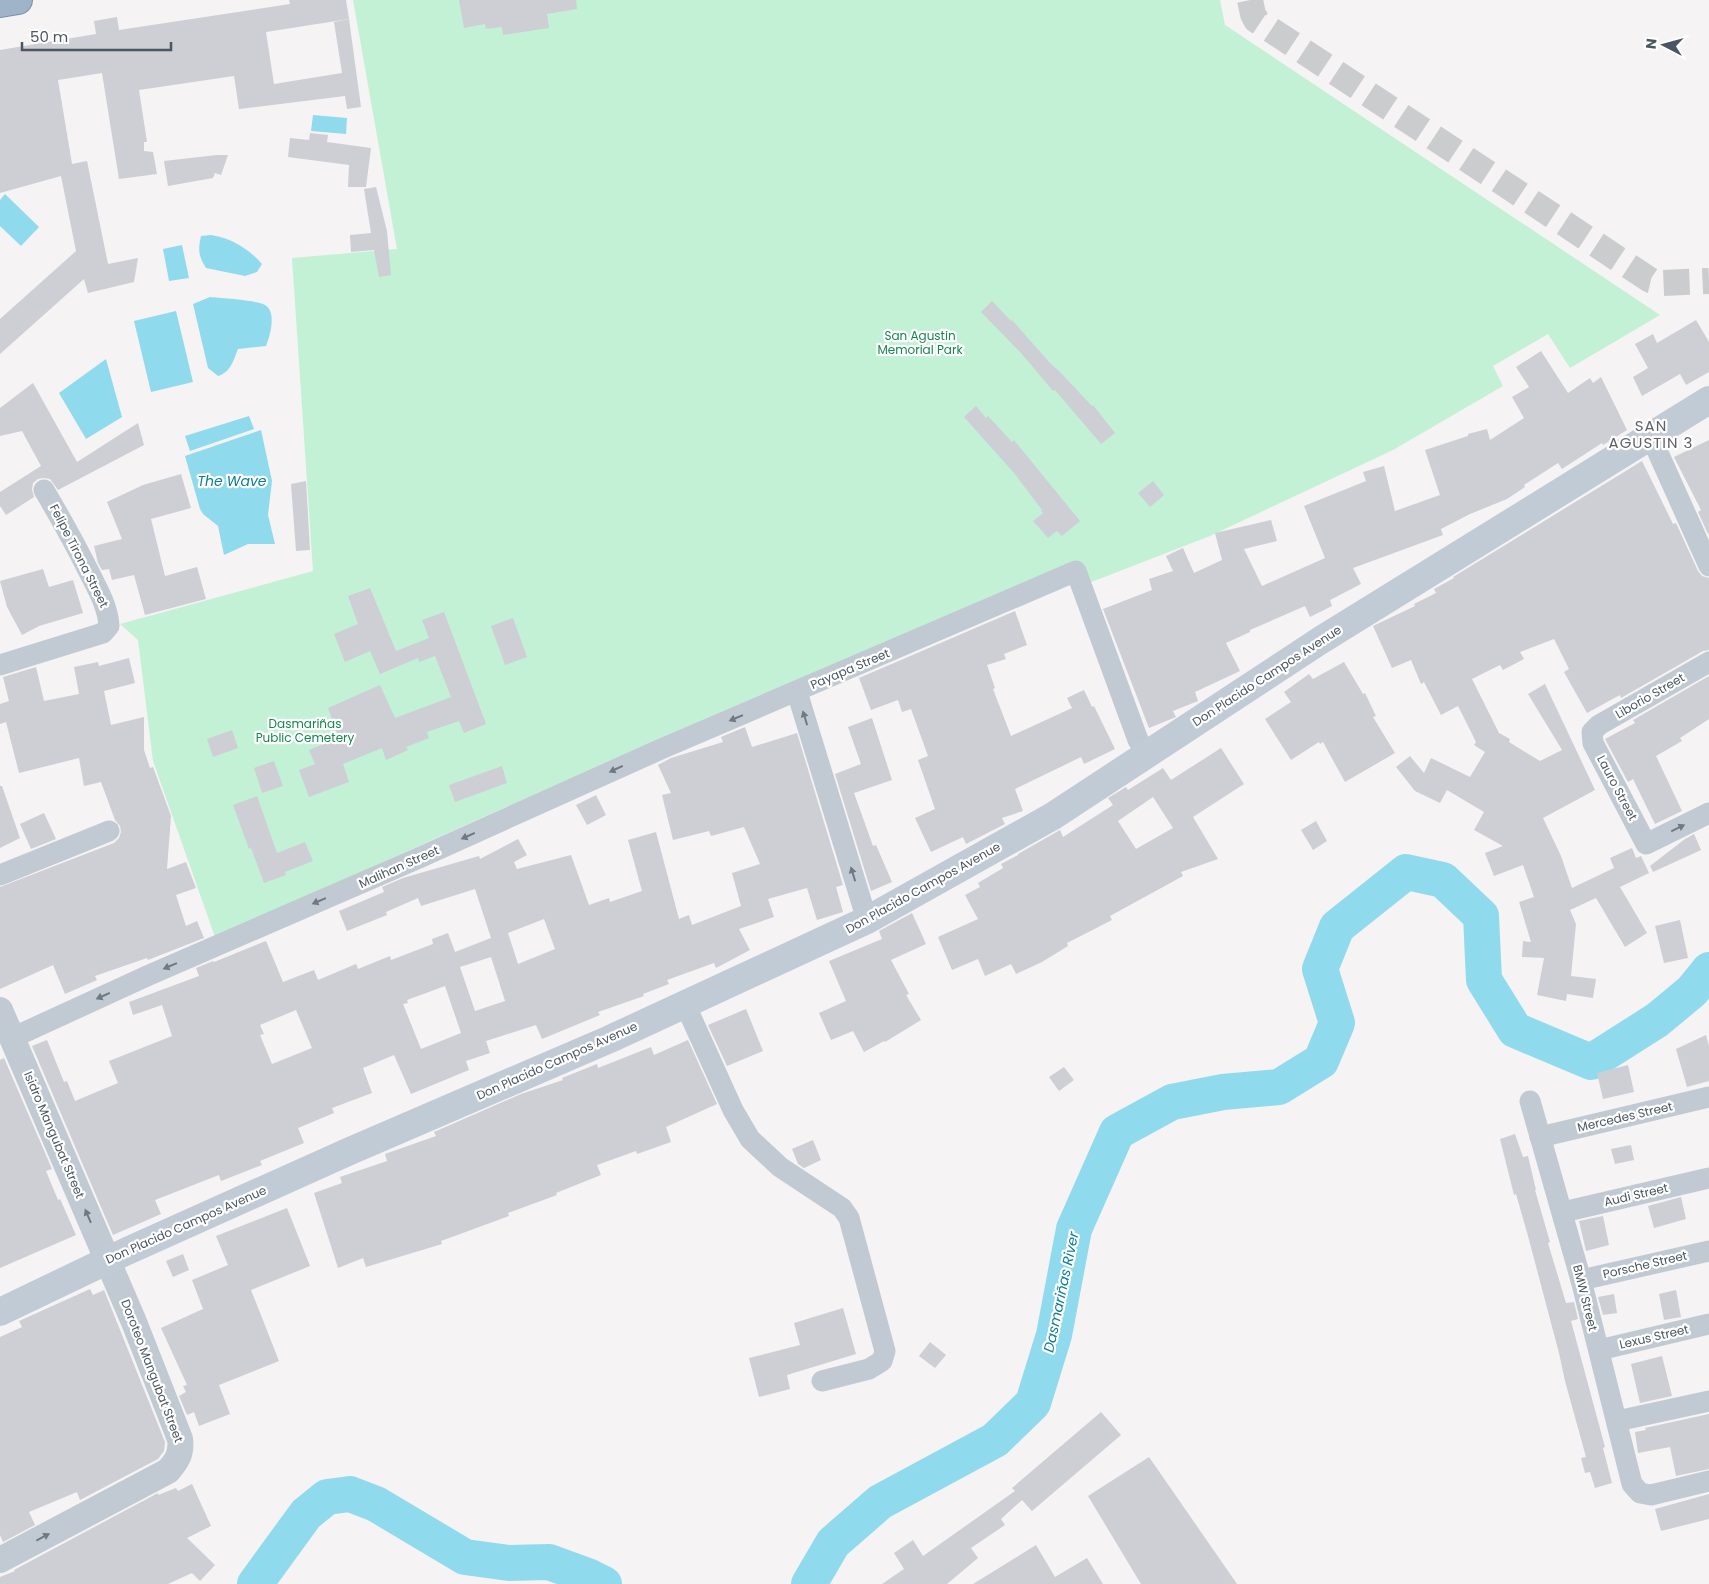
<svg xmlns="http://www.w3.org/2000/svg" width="1709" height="1584" viewBox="0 0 1709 1584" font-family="Poppins,sans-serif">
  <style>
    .green { fill: #c3f1d5 }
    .water { fill: #90daee }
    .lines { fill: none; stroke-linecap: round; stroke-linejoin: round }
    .river { stroke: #90daee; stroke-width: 36 }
    .building { fill: #cdcfd5; fill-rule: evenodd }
    .tertiary-tunnel { stroke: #caccce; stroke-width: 26; stroke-dasharray: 26 13; stroke-linecap: butt }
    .trunk-casing { stroke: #7690ad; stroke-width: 30 }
    .minor { stroke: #c1cad2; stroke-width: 21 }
    .tertiary { stroke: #c1cad2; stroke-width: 26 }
    .secondary { stroke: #c1cbd6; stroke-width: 28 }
    .trunk { stroke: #9fb4c9; stroke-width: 28 }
    .oneway { fill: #6e7983 }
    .labels { text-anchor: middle; stroke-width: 4.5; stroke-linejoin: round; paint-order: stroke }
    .park-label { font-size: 12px; fill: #17864f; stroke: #fff }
    .street-label { font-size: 12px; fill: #4a5661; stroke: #fff }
    .water-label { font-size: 14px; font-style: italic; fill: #0c7c9b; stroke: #fff }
    .quarter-label { font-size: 15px; letter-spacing: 1px; fill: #5f6368; stroke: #fff }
  </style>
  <rect width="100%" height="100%" fill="#f5f3f3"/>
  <path class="green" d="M353 0H1220L1225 25 1660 315 1570 368 1548 334 1493 366 1503 386 1393 450 1210 536 1089 583 1064 565 672 733 215 937 153 761 138 640 120 624 313 571 292 258 397 249Z"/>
  <g class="water">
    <path d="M313 115 347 118 346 134 311 131Z"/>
    <path d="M5 194 39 227 21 246 0 226V200Z"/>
    <path d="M211 235C231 238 249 249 262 264L257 272 245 276 206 268C198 255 198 250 201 236Z"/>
    <path d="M182 245 189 278 169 281 163 249Z"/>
    <path d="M210 297C221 298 256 300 265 305 277 312 270 336 266 346L238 349C233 361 231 372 218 376L208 368 193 304Z"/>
    <path d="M176 311 193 382 151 392 134 321Z"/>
    <path d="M106 359 122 417 86 439 59 393Z"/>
    <path d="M249 416 254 429 190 451 185 436Z"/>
    <path d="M261 430 272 481 268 515 275 544H248L224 555 218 526 203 514 200 509 185 456Z"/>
  </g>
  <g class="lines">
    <g class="river">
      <path d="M255 1584 306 1514 327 1497 350 1494 376 1504 465 1557 509 1563 549 1562 590 1577 604 1584"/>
      <path d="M809 1584 833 1543 880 1502 995 1440 1033 1403 1054 1335 1074 1229 1117 1132 1172 1102 1223 1092 1279 1087 1321 1061 1337 1023 1320 969 1337 927 1406 872 1443 880 1481 916 1484 980 1515 1030 1591 1062 1657 1020 1692 991 1709 970"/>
    </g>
  </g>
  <g class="building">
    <path d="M289 0H346L349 19 266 32 274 84 342 73 334 22 349 19 361 107 347 109 345 96 239 109 234 76 139 90 147 142H144V151L153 152 157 174 119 179 102 73 58 80 72 164 87 161 108 264 138 258 134 282 88 293 84 279 0 354V319L76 251 61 176 0 193V50L96 34 94 21 117 17 119 30 290 4Z"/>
    <path d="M459 0H576L577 9 547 14 549 28 503 35 502 27 486 29 485 24 464 28Z"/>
    <path d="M310 133 328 135 327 142 371 148 366 187H348L349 165 288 157 290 138 309 140Z"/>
    <path d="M217 155H228L221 175 215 173 213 178 168 186 164 161Z"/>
    <path d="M376 187 387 231 391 275 379 277 374 250 351 252 350 235 371 233 364 189Z"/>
    <path d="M992 301 1011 321 1012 320 1050 363 1060 372 1092 406 1093 405 1115 433 1101 444 1055 390 1053 391 1021 353 981 312Z"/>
    <path d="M1696 320 1709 342V372L1686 385 1680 374 1642 396 1633 377 1648 368 1635 344 1653 334 1657 343Z"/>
    <path d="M1541 351 1568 393 1590 378 1593 383 1601 377 1627 430 1603 445 1602 443 1562 469 1558 463 1524 485 1525 487 1507 499 1470 514 1441 529 1443 535 1353 568 1361 584 1330 600 1332 606 1310 617 1305 606 1250 630V632L1226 643 1240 671 1195 692 1198 701 1173 711 1176 717 1149 728 1103 609 1152 590 1149 579 1173 571 1166 556 1183 548 1194 573 1222 560 1215 533 1271 520 1277 541 1244 549 1262 586 1325 558 1304 506 1366 481 1363 472 1384 466 1395 511 1440 495 1425 450 1468 436V434L1487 429 1490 440 1524 418 1512 397 1529 387 1516 367Z"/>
    <path d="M33 383 77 462 138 423 144 445 58 490 50 479 43 478 38 479 33 483 32 490 34 497 6 515 0 506V492L41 466 22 431 0 436V408Z"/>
    <path d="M976 406 986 418 988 416 1012 442 1014 440 1080 521 1062 536 1057 531 1048 538 1033 521 1043 513 1041 511 1042 510 1014 473 964 417Z"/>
    <path d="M1709 440V533L1708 534 1698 512 1701 510 1674 457Z"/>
    <path d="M1642 461 1673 524 1676 523 1698 571 1702 576 1709 578V650L1703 651 1621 698 1620 695 1587 713 1564 672 1569 669 1554 639 1520 652 1524 659 1503 670 1500 665 1472 679 1499 733 1510 739 1509 742 1540 761 1562 750 1528 694 1545 684 1595 790 1543 818 1561 856 1572 888 1614 868 1610 858 1632 848 1636 858 1641 856 1649 873 1620 887 1647 933 1625 947 1596 898 1570 910 1576 924 1571 976 1596 979 1593 998 1567 994 1566 1001 1537 995 1544 958 1522 957 1523 941 1531 942 1519 902 1534 897 1523 865 1494 876 1485 853 1503 846 1474 830 1484 812 1447 790 1440 803 1415 791 1396 767 1410 756 1424 773 1431 758 1470 777 1485 752 1474 745 1476 742 1458 706 1441 715 1424 682 1421 684 1411 660 1392 668 1373 626 1415 606 1414 604 1436 593 1434 589 1454 578 1453 577Z"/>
    <path d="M181 474 191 508 151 519 165 576 197 567 206 599 145 615 134 575 112 580 109 569 102 570 98 563 94 546 122 539 107 502 143 485Z"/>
    <path d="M306 481 310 550 296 551 291 484Z"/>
    <path d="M1153 481 1164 495 1150 507 1138 493Z"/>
    <path d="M43 569 49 587 73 580 83 613 39 626 22 635 7 607 0 581Z"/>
    <path d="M370 588 396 651 429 638 422 620 444 612 486 724 464 733 459 721 427 732 429 738 406 747 408 750 386 760 382 748 343 764 349 782 309 797 299 770 315 764 309 750 339 738 328 708 380 685 395 718 451 697 435 656 419 662 418 658 380 674 370 651 345 662 334 634 358 624 348 596Z"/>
    <path d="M1015 611 1027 645 1004 654 1006 659 987 665 995 688 993 689 1011 736 1072 708 1067 698 1084 690 1092 707 1094 706 1115 749 1084 764 1081 757 1015 789 1023 811 1002 818 1005 824 966 844 963 837 931 852 915 818 935 809 918 760 928 756 911 709 902 712 898 700 871 710 859 678Z"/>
    <path d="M513 618 527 657 505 665 491 626Z"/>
    <path d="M129 658 135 683 104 691 111 725 144 717V750L150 768 153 767 171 816 167 869 186 862 196 888 176 895 186 926 197 921 204 938 148 960 147 958 95 976 97 980 65 994 53 965 0 989V887L114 843 119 838 121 832 120 826 115 820 101 782 84 786 79 758 19 773 6 722 0 724V704L9 701 3 677 36 667 44 701 79 694 74 667 98 662 99 666Z"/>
    <path d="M1344 662 1363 694 1365 693 1376 716 1373 717 1395 753 1345 782 1323 742 1320 744 1319 742 1291 760 1265 719 1291 702 1284 692 1309 674 1313 679Z"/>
    <path d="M1709 676V719L1680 738 1682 741 1656 756 1682 811 1655 824 1633 779 1628 782 1605 739 1635 723 1633 720Z"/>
    <path d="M872 718 892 780 854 793 873 846 876 845 892 882 871 891 835 774 861 764 848 727Z"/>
    <path d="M745 727 752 747 797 733 843 885 836 887 843 912 817 920 807 888 768 899 774 917 739 929 750 950 716 968 714 963 667 980 669 984 643 994 644 996 598 1012 600 1015 542 1039 536 1025 486 1041 490 1053 466 1061 469 1070 411 1094 394 1055 363 1068 372 1093 332 1108 334 1113 298 1128 304 1143 260 1161 262 1165 221 1181 219 1175 155 1200 161 1214 113 1235 32 1046 47 1040 64 1082 67 1081 75 1101 118 1083 109 1061 172 1036 162 1005 133 1015 129 1002 199 976 196 968 213 961 214 962 266 941 283 982 314 970 318 980 356 964 358 969 390 956 391 960 433 944 432 939 448 933 455 952 491 938 475 889 421 906 418 898 386 912 387 915 347 931 339 911 384 892 382 887 403 878 479 856 480 859 518 839 527 855 514 862 517 869 571 855 589 905 609 898 610 902 642 891 628 840 656 832 679 919 689 915 692 925 741 906 732 873 760 864 744 827 711 836 709 831 673 840 662 795 671 793 658 765 671 758 723 742 721 737ZM544 919 555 949 518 964 508 933ZM491 957 505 1001 475 1011 460 967ZM445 986 461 1033 421 1049 403 1004 408 1003 407 1000ZM296 1010 312 1048 272 1064 260 1035 264 1034 260 1025Z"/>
    <path d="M232 730 238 748 213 757 207 739Z"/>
    <path d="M1221 748 1244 784 1193 817 1218 859 1181 872 1183 876 1110 916 1112 920 1067 943 1068 946 1042 962 1016 974 1011 964 985 976 978 959 952 970 938 937 978 919 965 895 980 887 978 883 1003 868 1001 864 1018 855V854L1060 830 1063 837 1113 805 1108 798 1126 787 1128 790 1163 768 1171 780ZM1153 797 1173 828 1136 849 1118 821Z"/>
    <path d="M274 761 283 786 262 793 254 768Z"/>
    <path d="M502 766 507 783 455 802 449 785Z"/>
    <path d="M0 786H2L20 838 0 848Z"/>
    <path d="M596 795 606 815 587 825 576 805Z"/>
    <path d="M257 796 277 853 305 842 313 861 285 872 286 875 264 883 251 848 249 849 233 805Z"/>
    <path d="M44 813 56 839 31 849 20 824Z"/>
    <path d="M1316 821 1327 841 1313 850 1301 830Z"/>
    <path d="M1694 834 1701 850 1653 872 1650 866 1685 839Z"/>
    <path d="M912 913 926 944 891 960 909 994 906 995 921 1020 885 1042 884 1041 864 1052 853 1031 831 1040 819 1013 846 1001 829 961 882 939 879 931Z"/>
    <path d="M1680 920 1688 958 1664 963 1655 926Z"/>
    <path d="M746 1009 763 1051 727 1066 708 1025Z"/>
    <path d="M1706 1035 1709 1046V1081L1687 1087 1676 1049Z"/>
    <path d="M688 1040 717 1104 666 1127 671 1142 637 1154 636 1151 597 1165 601 1175 556 1193 557 1195 508 1213 509 1216 441 1241 442 1244 366 1267 363 1258 338 1268 314 1193 342 1183 340 1177 387 1161 385 1154 436 1136 434 1132 521 1094 563 1080 562 1078 597 1064 598 1068 651 1047 654 1055Z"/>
    <path d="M4 1058 52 1169 46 1171 58 1200 60 1199 76 1235 0 1268V1060Z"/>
    <path d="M1628 1065 1634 1092 1603 1099 1597 1073Z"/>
    <path d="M1064 1067 1074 1080 1059 1091 1049 1077Z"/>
    <path d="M1515 1134 1523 1157 1528 1156 1536 1190H1535L1550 1242 1548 1243 1566 1303 1574 1302 1578 1319 1571 1321 1605 1447 1603 1448 1612 1483 1595 1488 1590 1472 1585 1473 1581 1458 1586 1457 1565 1381 1559 1353 1528 1236 1516 1194 1514 1195 1500 1139Z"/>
    <path d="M813 1140 821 1160 804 1168 798 1164 792 1149Z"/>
    <path d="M1631 1145 1634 1160 1615 1164 1611 1149Z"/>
    <path d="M1681 1197 1686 1219 1654 1228 1648 1206Z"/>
    <path d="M287 1208 310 1266 251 1290 279 1361 219 1385 230 1414 199 1426 194 1412 187 1415 179 1396 186 1392 183 1386 187 1385 161 1328 203 1309 192 1280 228 1265 216 1236Z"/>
    <path d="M1603 1216 1609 1245 1586 1251 1579 1221Z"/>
    <path d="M183 1254 189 1270 173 1277 166 1261Z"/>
    <path d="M90 1289 93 1295 104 1290 165 1442 164 1451 158 1459 80 1500 77 1492 29 1512 35 1525 3 1542 0 1535V1337L22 1327 19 1321Z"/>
    <path d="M1676 1290 1681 1317 1664 1320 1659 1294Z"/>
    <path d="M1614 1294 1617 1313 1603 1315 1598 1297Z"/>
    <path d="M843 1308 856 1354 787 1375 790 1389 759 1397 749 1358 800 1345 794 1323Z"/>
    <path d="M930 1342 946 1355 935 1368 919 1356Z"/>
    <path d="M1662 1356 1672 1396 1640 1403 1631 1364Z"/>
    <path d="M1101 1412 1121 1435 1032 1511 1022 1500 1001 1519 1005 1525 971 1548 978 1558 947 1584H882L904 1569 894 1553 913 1540 923 1556 1015 1491 1012 1488Z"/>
    <path d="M1709 1414V1469L1676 1476 1670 1447 1638 1453 1635 1432 1646 1430 1645 1428Z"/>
    <path d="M1149 1457 1237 1584H1141L1088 1496Z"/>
    <path d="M192 1484 211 1526 187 1538 215 1565 200 1581 192 1573 168 1584H0V1577L15 1571 14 1570 158 1493V1495L176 1488 178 1491Z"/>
    <path d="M1709 1494V1519L1661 1531 1655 1509Z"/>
    <path d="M1036 1545 1055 1577 1087 1558 1103 1584H973Z"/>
  </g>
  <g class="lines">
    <path class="tertiary-tunnel" d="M1250 0 1253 14 1256 20 1650 280 1663 283 1709 281"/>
    <defs>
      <path id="trunk" d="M0 3 18 0"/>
    </defs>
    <use href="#trunk" class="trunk-casing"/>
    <g class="minor">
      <path d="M1651 437 1709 566"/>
      <path d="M1709 662 1599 725 1592 732 1593 743 1646 844 1709 813"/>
      <path d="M0 665 103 633 109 626C108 607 98 590 89 572 75 544 60 517 44 490"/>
      <path d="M797 692 867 920"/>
      <path d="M0 875 109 831"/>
      <path d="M685 1004 733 1110 750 1139 780 1167 842 1208 849 1218 885 1351 882 1361 869 1369 822 1381"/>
      <path d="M12 1038 147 976 421 857 661 749 1076 571 1138 740 1147 754"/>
      <path d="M1530 1101 1581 1280 1632 1484 1640 1493 1651 1495 1709 1481"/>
      <path d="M1540 1137 1709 1097"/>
      <path d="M1563 1212 1709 1178"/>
      <path d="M1581 1280 1709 1251"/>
      <path d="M1599 1350 1709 1324"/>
      <path d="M1617 1421 1709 1401"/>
    </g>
    <path class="tertiary" d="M0 1010 134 1322 180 1439C182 1453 177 1461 168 1471L0 1560"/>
    <path class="secondary" d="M0 1312 125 1252 350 1151 610 1039 867 920 1053 816 1321 640 1709 400"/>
    <use href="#trunk" class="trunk"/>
  </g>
  <defs><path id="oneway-solid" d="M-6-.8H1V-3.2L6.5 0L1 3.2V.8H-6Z" transform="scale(1.25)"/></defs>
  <g class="oneway">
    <use href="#oneway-solid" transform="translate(736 718) rotate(157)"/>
    <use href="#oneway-solid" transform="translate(805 718) rotate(-107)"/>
    <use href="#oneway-solid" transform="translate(616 769) rotate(155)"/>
    <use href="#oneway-solid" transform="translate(1678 828) rotate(-26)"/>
    <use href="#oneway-solid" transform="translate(468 836) rotate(156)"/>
    <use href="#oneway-solid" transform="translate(853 874) rotate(-107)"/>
    <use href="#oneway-solid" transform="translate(319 901) rotate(157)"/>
    <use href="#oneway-solid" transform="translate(170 966) rotate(157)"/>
    <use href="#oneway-solid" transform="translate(103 996) rotate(156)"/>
    <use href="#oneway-solid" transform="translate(88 1216) rotate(-113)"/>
    <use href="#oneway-solid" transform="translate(43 1537) rotate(-28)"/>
  </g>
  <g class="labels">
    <g class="park-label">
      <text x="920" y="340">San Agustin<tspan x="920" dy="14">Memorial Park</tspan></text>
      <text x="305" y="728">Dasmariñas<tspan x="305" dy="14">Public Cemetery</tspan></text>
    </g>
    <g class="street-label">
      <text transform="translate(79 556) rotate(63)" y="4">Felipe Tirona Street</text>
      <text transform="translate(850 669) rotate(-23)" y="4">Payapa Street</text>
      <text transform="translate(1267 676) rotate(-33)" y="4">Don Placido Campos Avenue</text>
      <text transform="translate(1650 696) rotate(-30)" y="4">Liborio Street</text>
      <text transform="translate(1617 788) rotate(62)" y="4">Lauro Street</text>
      <text transform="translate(399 867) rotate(-24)" y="4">Malihan Street</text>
      <text transform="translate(923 888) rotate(-29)" y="4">Don Placido Campos Avenue</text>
      <text transform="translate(557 1061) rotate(-24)" y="4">Don Placido Campos Avenue</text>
      <text transform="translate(1625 1117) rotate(-13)" y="4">Mercedes Street</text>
      <text transform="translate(54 1135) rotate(67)" y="4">Isidro Mangubat Street</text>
      <text transform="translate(1636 1195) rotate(-13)" y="4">Audi Street</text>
      <text transform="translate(186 1225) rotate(-24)" y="4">Don Placido Campos Avenue</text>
      <text transform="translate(1645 1265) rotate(-13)" y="4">Porsche Street</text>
      <text transform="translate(1585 1298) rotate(76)" y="4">BMW Street</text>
      <text transform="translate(1654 1337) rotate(-13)" y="4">Lexus Street</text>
      <text transform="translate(152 1371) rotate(69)" y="4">Doroteo Mangubat Street</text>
    </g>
    <g class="water-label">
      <text x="232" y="486">The Wave</text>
      <text transform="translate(1061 1292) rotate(-78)" y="5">Dasmariñas River</text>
    </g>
    <g class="quarter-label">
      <text x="1651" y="431">SAN<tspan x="1651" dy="17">AGUSTIN 3</tspan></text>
    </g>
  </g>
  <g transform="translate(1664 45) rotate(276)" stroke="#ffffff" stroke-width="4" paint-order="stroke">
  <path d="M0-4L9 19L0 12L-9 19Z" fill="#4a5661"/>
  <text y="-8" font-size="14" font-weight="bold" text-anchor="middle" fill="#4a5661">N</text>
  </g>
  <path d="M22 42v8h149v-8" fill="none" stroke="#4a5661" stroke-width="2.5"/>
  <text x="30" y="42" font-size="15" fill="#4a5661" stroke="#ffffff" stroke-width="4" paint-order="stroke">50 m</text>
</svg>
